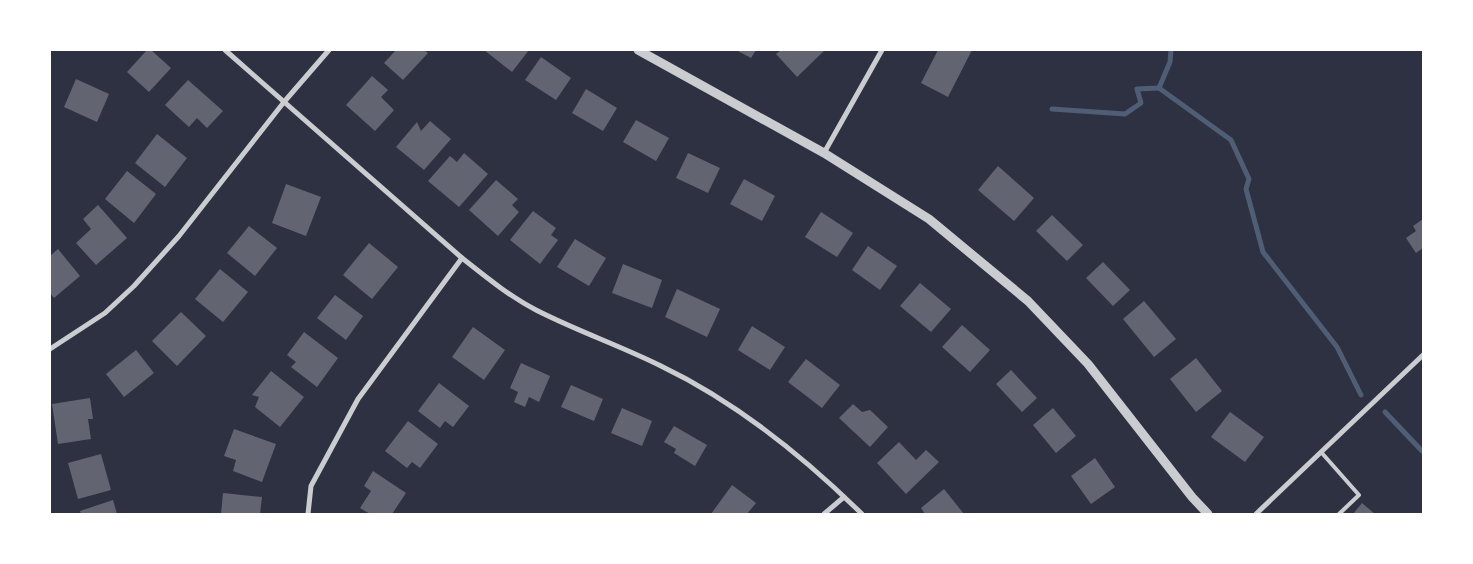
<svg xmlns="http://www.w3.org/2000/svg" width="1473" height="564" viewBox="0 0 1473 564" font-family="'Public Sans',sans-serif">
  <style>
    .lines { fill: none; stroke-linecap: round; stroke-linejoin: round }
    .stream { stroke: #4f5d75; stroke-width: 5 }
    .building { fill: #626471 }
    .service { stroke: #caccd0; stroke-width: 4 }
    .minor { stroke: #caccd0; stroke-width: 5 }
    .tertiary { stroke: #caccd0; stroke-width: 9 }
  </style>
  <rect width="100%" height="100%" fill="#2d3142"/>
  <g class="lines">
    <g class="stream">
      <path d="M1171 50 1170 62 1159 88 1231 140 1249 179 1246 189 1263 252 1337 347 1361 395"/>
      <path d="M1052 109 1125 114 1141 103 1137 89 1159 88"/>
      <path d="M1385 412 1423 452"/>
    </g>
  </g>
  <g class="building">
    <path d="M147 50H151L171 68 149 92 127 72Z"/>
    <path d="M396 50H424L428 53 403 80 384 63Z"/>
    <path d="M484 50H529L512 72Z"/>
    <path d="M736 50H756L751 58Z"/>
    <path d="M781 50H825L797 77 776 54Z"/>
    <path d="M938 50H972L948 97 921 83Z"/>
    <path d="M541 57 571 78 556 100 525 80Z"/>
    <path d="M372 76 388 90 381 97 394 110 375 131 346 105Z"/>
    <path d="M76 79 109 94 97 122 64 107Z"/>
    <path d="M188 80 223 111 207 128 197 118 189 127 165 105Z"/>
    <path d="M586 89 617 108 603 131 572 113Z"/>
    <path d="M636 120 669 138 656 161 623 142Z"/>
    <path d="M430 121 451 139 424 170 396 147 417 122 421 131Z"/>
    <path d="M157 134 187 158 165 187 135 163Z"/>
    <path d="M464 153 488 174 459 207 428 181 450 156 457 162Z"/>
    <path d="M688 153 720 168 708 193 676 178Z"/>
    <path d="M998 166 1034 198 1014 221 978 190Z"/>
    <path d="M127 171 156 194 134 223 105 199Z"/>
    <path d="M744 179 775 196 762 221 730 204Z"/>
    <path d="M496 180 518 199 512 205 519 212 498 236 469 210Z"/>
    <path d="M286 184 321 197 306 236 272 223Z"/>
    <path d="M98 205 127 238 96 265 76 243 91 229 83 219Z"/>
    <path d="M533 211 556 228 551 235 558 240 540 264 510 240Z"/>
    <path d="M821 212 853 233 837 257 805 237Z"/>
    <path d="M1052 215 1083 245 1067 261 1036 231Z"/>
    <path d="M1423 219V248L1416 253 1406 238 1416 231 1413 226Z"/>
    <path d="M249 226 277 248 255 276 227 253Z"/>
    <path d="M575 239 606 258 589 286 557 267Z"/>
    <path d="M369 243 398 267 372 299 343 275Z"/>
    <path d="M868 246 897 266 880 290 852 270Z"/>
    <path d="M58 249 80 276 54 298 50 293V256Z"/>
    <path d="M1103 262 1130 290 1113 306 1086 278Z"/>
    <path d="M623 264 662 280 652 308 612 293Z"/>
    <path d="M220 269 248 292 223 322 195 299Z"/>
    <path d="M920 283 951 309 931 332 900 306Z"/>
    <path d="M677 289 720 309 707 337 665 317Z"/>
    <path d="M335 295 363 316 346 340 317 318Z"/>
    <path d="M1144 301 1176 339 1154 357 1123 319Z"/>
    <path d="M181 312 206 336 177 366 152 341Z"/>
    <path d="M962 325 990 350 970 372 942 347Z"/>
    <path d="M752 326 785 347 770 370 738 350Z"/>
    <path d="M473 327 505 350 484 380 452 357Z"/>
    <path d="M304 332 338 358 317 387 291 367 296 362 287 355Z"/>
    <path d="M136 350 154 373 124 397 106 374Z"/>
    <path d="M1196 358 1222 391 1196 412 1170 379Z"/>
    <path d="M806 359 840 385 822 408 788 382Z"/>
    <path d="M521 363 550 376 539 402 529 397 525 407 514 402 518 392 510 388Z"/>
    <path d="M1011 370 1037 398 1022 412 996 384Z"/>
    <path d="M271 371 304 397 280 427 255 407 259 397 252 395Z"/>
    <path d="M439 383 469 406 453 427 445 421 440 428 418 411Z"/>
    <path d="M571 385 603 399 594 421 561 407Z"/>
    <path d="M90 398 93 419H88L91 439 58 444 52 404Z"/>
    <path d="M853 404 862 412 870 410 888 427 870 447 839 418Z"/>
    <path d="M622 408 652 421 642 446 611 433Z"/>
    <path d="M1053 408 1076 436 1056 453 1033 425Z"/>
    <path d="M1230 412 1264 437 1245 462 1211 437Z"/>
    <path d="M408 421 438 444 420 468 412 462 407 468 385 451Z"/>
    <path d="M674 426 707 445 695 466 674 453 676 449 664 442Z"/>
    <path d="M234 429 276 444 262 482 233 471 236 460 224 456Z"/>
    <path d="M899 442 916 460 926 450 939 462 906 494 877 463Z"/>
    <path d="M101 454 111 490 78 499 68 463Z"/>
    <path d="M1095 458 1115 487 1091 504 1071 476Z"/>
    <path d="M373 471 406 493 392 514H370L360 508 371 491 364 486Z"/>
    <path d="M732 485 756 503 747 514H711Z"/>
    <path d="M944 489 964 514H925L921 508Z"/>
    <path d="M223 493 262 497 260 514H221Z"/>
    <path d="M113 500 117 514H81L80 511Z"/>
    <path d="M1362 503 1375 514H1353Z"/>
  </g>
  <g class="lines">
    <path class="service" d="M1321 452 1359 495 1339 514"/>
    <g class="minor">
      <path d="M225 50 462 258C486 277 509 296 536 310 577 331 621 346 661 366 736 402 803 456 862 514"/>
      <path d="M824 153 882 50"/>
      <path d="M50 349 105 313 134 286 179 236 284 102 329 50"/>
      <path d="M308 514 311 486 358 399 462 258"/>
      <path d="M824 514 844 497"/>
      <path d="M1256 514 1423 355"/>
    </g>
    <path class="tertiary" d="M638 50 824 153 929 219 1028 301 1088 364 1192 497 1208 514"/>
  </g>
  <rect width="1473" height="564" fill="none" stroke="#ffffff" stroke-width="102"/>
</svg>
